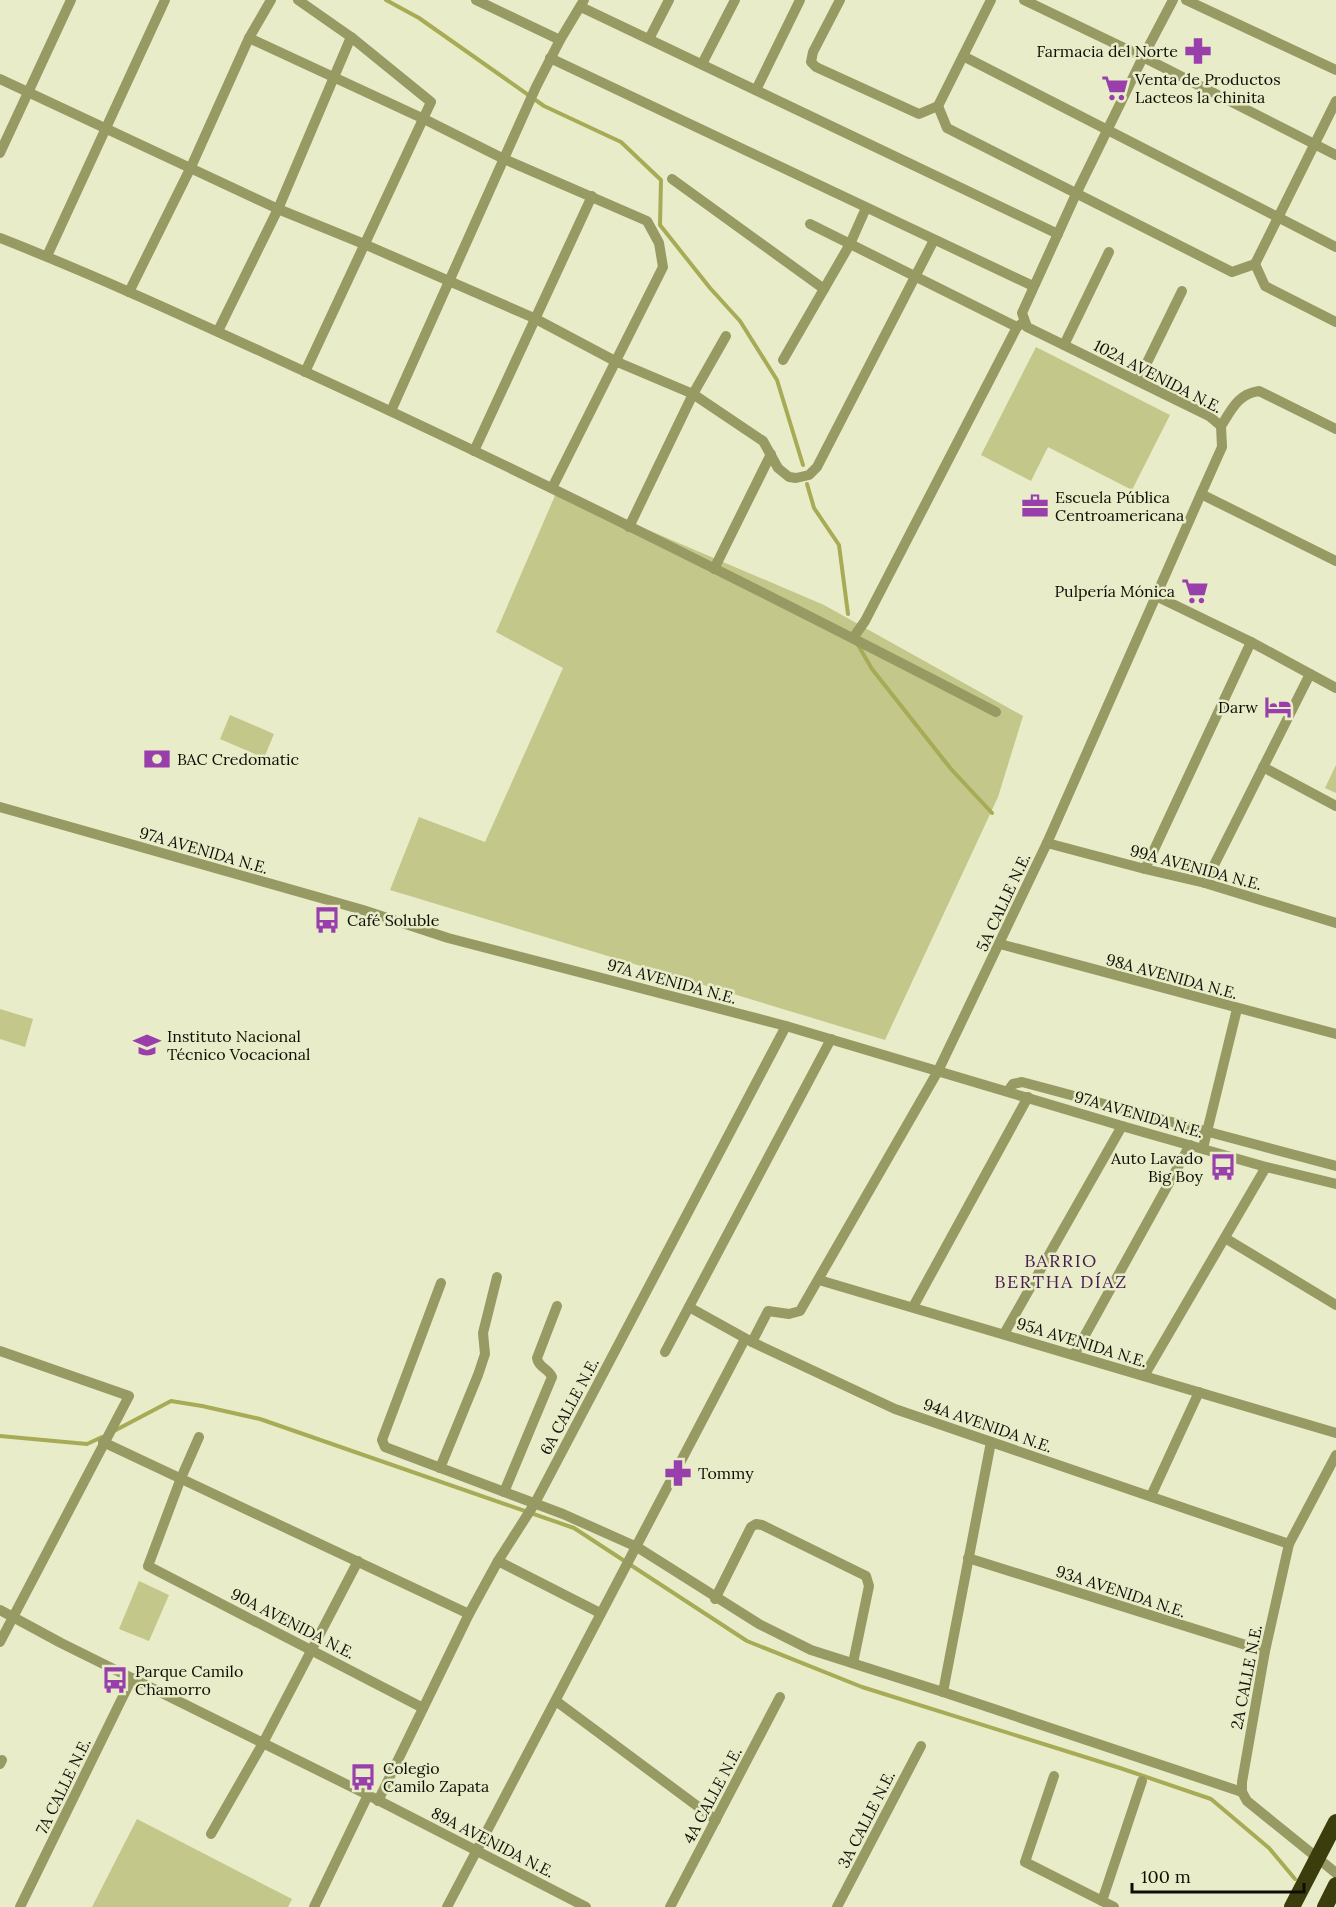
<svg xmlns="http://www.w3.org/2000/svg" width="1336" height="1907" viewBox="0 0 1336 1907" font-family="Lora,serif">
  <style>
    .green { fill: #c3c789 }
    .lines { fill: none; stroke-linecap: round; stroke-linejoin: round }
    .stream { stroke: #a8ab55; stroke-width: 4 }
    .minor { stroke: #979a62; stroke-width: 10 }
    .highway { stroke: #3c3d0c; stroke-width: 16 }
    .labels { text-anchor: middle; stroke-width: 5; stroke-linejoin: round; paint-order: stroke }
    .poi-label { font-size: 16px; fill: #0e0e04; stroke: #e9ecc9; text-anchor: start }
    .street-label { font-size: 16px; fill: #0e0e04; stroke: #e9ecc9 }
    .neighbourhood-label { font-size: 18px; letter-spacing: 1.5px; fill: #481d50; stroke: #e9ecc9 }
  </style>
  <rect width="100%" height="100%" fill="#e9ecc9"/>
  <g class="green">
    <path d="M1036 347 1170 415 1132 490 1048 447 1031 481 981 455Z"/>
    <path d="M557 491 824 605 1023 716 998 797 885 1040 390 890 419 817 485 842 563 668 496 632Z"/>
    <path d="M230 715 274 734 264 758 220 739Z"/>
    <path d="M1336 765V793L1325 788Z"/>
    <path d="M0 1009 33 1019 25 1047 0 1039Z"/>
    <path d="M139 1581 169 1595 149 1641 119 1629Z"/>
    <path d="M137 1819 292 1899 288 1907H92Z"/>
  </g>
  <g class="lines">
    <g class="stream">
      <path d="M386 0 419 18 544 106 621 142 661 180 660 225 710 288 740 321 777 380 803 465"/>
      <path d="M807 484 814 508 839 545 848 614"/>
      <path d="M858 645 872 669 951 769 992 813"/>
      <path d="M114 1431 171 1401 202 1406 260 1419 574 1528 747 1641 862 1687 1120 1768 1211 1799 1269 1848 1295 1879"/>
      <path d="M0 1436 87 1444 102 1437"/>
    </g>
    <g class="minor">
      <path d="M298 0 351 37 431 102 305 372"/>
      <path d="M476 0 560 40 584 0"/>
      <path d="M840 0 813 52 811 62 816 67 919 114 938 106 947 128 1232 272 1255 264 1265 286 1336 322"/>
      <path d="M1024 0 1143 57 1336 155"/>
      <path d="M1173 0 1143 57 1076 194 1022 313 1027 327 1209 416 1221 426"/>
      <path d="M1186 0 1336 70"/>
      <path d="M581 7 1058 234"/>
      <path d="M249 38 424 119 504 159 647 221 659 243 663 267 552 488"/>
      <path d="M649 39 669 0"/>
      <path d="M963 56 1336 247"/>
      <path d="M550 58 1033 286"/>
      <path d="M702 64 735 0"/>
      <path d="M0 79 278 209 364 244 534 318 615 361 693 394 763 441 778 468 789 477 796 478 809 475 817 467 934 240"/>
      <path d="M756 90 800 0"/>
      <path d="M938 106 991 0"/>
      <path d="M0 153 71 0"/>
      <path d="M672 179 824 289"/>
      <path d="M810 224 1017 327"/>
      <path d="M0 238C105 279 207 327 310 374 542 480 770 595 996 712"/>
      <path d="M47 256 165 0"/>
      <path d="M1255 264 1336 101"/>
      <path d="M129 292 191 167 249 38 271 0"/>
      <path d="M218 331 278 209 351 37"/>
      <path d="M1064 345 1109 252"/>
      <path d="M783 360 850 244 866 208"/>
      <path d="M1138 381 1182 291"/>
      <path d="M391 411 536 87 560 40"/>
      <path d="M1221 426C1232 409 1238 394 1259 391L1336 429"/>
      <path d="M474 451 592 196"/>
      <path d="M1201 494 1336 561"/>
      <path d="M629 527 693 394 726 336"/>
      <path d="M714 569 771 454"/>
      <path d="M1156 596 1251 642 1336 688"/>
      <path d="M853 638 865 621 1017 327 1024 322"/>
      <path d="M1263 767 1336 806"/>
      <path d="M0 807 363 910 448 938 786 1026 1122 1126 1266 1167 1336 1184"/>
      <path d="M1047 843 1145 869 1205 883 1336 923"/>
      <path d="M1145 869 1251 642"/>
      <path d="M1205 883 1310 674"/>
      <path d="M1000 944 1336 1034"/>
      <path d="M1008 1091 1013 1084 1022 1082 1336 1166"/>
      <path d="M1203 1148 1237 1009"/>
      <path d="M1225 1238 1336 1305"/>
      <path d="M819 1280 1336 1433"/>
      <path d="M441 1283 382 1440 385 1447 563 1514 637 1547 759 1624 811 1650 943 1692 1242 1792"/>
      <path d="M689 1307 752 1342 895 1409 1289 1544"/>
      <path d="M913 1307 1028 1097"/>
      <path d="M1004 1334 1122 1126"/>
      <path d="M752 1342 768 1311 789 1314 800 1311 938 1071 1047 843 1201 494 1222 447 1221 426"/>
      <path d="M0 1351 129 1396 0 1642"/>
      <path d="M665 1352 831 1039"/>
      <path d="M1074 1355 1190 1145"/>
      <path d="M1144 1376 1266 1167"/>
      <path d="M199 1437 181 1478 148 1566 423 1708"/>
      <path d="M103 1442 469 1614"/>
      <path d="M1336 1455 1289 1544 1265 1651 1242 1782V1792L1247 1801 1336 1873"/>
      <path d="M440 1468 478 1375 485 1354 483 1333 497 1277"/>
      <path d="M504 1492 552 1377C549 1369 538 1367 537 1358L557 1306"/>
      <path d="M1151 1496 1199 1392"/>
      <path d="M968 1558 1265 1651"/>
      <path d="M498 1561 600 1613"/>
      <path d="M715 1599 751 1527 756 1524 762 1525 866 1576 869 1586 853 1663"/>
      <path d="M0 1610 61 1643 368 1795 586 1907"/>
      <path d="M943 1692 991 1442"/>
      <path d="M556 1701 716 1820"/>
      <path d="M0 1764 2 1760"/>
      <path d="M1054 1776 1025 1862 1114 1907"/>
      <path d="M378 1801 469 1614 498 1561 535 1503 786 1026"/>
      <path d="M211 1834 263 1743 358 1561"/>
      <path d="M1102 1901 1142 1781"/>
      <path d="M20 1907 132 1678"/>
      <path d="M314 1907 368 1795"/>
      <path d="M447 1907 745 1339"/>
      <path d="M670 1907 780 1697"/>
      <path d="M837 1907 921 1746"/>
    </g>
    <g class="highway">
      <path d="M1292 1907 1336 1822"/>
      <path d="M1325 1907 1336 1885"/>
    </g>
  </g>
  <defs>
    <symbol id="pharmacy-bare" viewBox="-9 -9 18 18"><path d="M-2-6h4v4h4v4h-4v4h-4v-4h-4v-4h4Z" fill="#993fab" stroke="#e9ecc9" stroke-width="2.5" paint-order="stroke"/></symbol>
    <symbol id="supermarket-bare" viewBox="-9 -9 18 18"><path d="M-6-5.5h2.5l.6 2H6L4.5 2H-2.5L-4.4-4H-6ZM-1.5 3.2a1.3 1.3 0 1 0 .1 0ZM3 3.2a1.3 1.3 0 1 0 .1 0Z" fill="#993fab" stroke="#e9ecc9" stroke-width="2.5" paint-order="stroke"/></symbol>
    <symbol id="office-bare" viewBox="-9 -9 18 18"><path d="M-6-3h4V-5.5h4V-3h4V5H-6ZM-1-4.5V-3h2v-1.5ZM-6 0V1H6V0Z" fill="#993fab" stroke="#e9ecc9" stroke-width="2.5" paint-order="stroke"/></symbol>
    <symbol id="hotel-bare" viewBox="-9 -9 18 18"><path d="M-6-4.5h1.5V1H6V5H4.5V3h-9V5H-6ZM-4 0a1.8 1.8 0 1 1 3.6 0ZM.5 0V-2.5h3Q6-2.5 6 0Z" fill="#993fab" stroke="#e9ecc9" stroke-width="2.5" paint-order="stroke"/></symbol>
    <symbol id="bank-bare" viewBox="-9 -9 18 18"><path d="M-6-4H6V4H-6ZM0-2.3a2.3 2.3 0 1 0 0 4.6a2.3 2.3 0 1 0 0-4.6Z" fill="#993fab" stroke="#e9ecc9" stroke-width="2.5" paint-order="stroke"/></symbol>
    <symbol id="bus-bare" viewBox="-9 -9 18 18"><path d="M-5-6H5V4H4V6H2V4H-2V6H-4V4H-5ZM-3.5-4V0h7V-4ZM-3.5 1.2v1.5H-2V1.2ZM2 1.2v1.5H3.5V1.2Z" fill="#993fab" stroke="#e9ecc9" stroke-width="2.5" paint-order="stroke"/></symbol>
    <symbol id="school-bare" viewBox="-9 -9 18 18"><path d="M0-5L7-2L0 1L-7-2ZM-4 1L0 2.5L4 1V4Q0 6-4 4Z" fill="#993fab" stroke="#e9ecc9" stroke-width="2.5" paint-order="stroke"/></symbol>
  </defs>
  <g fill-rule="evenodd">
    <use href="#pharmacy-bare" x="1179" y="32" width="38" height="38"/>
    <use href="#supermarket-bare" x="1096" y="69" width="38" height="38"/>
    <use href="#office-bare" x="1016" y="487" width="38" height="38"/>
    <use href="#supermarket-bare" x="1176" y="572" width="38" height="38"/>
    <use href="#hotel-bare" x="1259" y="688" width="38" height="38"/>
    <use href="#bank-bare" x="138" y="740" width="38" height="38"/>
    <use href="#bus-bare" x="308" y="901" width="38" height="38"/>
    <use href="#school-bare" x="128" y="1026" width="38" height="38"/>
    <use href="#bus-bare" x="1204" y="1148" width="38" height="38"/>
    <use href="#pharmacy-bare" x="659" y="1454" width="38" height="38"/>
    <use href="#bus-bare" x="96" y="1661" width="38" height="38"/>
    <use href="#bus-bare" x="344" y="1758" width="38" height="38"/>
  </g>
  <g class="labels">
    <g class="poi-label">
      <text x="1178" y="57" text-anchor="end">Farmacia del Norte</text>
      <text x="1135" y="85">Venta de Productos<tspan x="1135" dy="18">Lacteos la chinita</tspan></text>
      <text x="1055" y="503">Escuela Pública<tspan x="1055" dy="18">Centroamericana</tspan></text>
      <text x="1175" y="597" text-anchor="end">Pulpería Mónica</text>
      <text x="1258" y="713" text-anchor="end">Darw</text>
      <text x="177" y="765">BAC Credomatic</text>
      <text x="347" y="926">Café Soluble</text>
      <text x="167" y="1042">Instituto Nacional<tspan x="167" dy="18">Técnico Vocacional</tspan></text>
      <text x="1203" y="1164" text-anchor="end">Auto Lavado<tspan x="1203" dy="18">Big Boy</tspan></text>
      <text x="698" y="1479">Tommy</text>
      <text x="135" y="1677">Parque Camilo<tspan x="135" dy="18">Chamorro</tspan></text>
      <text x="383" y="1774">Colegio<tspan x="383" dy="18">Camilo Zapata</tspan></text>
    </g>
    <g class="street-label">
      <text transform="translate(1158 376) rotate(27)" y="6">102A AVENIDA N.E.</text>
      <text transform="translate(204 850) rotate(16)" y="6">97A AVENIDA N.E.</text>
      <text transform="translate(1196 867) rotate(15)" y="6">99A AVENIDA N.E.</text>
      <text transform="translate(1003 902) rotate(-65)" y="6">5A CALLE N.E.</text>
      <text transform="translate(1172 976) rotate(15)" y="6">98A AVENIDA N.E.</text>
      <text transform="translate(672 981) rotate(15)" y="6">97A AVENIDA N.E.</text>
      <text transform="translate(1139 1114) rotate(16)" y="6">97A AVENIDA N.E.</text>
      <text transform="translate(1082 1342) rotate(17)" y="6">95A AVENIDA N.E.</text>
      <text transform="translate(569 1406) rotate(-62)" y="6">6A CALLE N.E.</text>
      <text transform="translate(988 1425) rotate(19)" y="6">94A AVENIDA N.E.</text>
      <text transform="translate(1121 1591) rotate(18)" y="6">93A AVENIDA N.E.</text>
      <text transform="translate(293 1623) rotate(27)" y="6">90A AVENIDA N.E.</text>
      <text transform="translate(1246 1677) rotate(-79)" y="6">2A CALLE N.E.</text>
      <text transform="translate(63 1786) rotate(-64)" y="6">7A CALLE N.E.</text>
      <text transform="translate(712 1795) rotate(-62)" y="6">4A CALLE N.E.</text>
      <text transform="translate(866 1819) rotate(-63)" y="6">3A CALLE N.E.</text>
      <text transform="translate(493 1842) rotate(27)" y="6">89A AVENIDA N.E.</text>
    </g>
    <g class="neighbourhood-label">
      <text x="1061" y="1267">BARRIO<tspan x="1061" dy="21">BERTHA DÍAZ</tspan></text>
    </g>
  </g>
  <path d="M1132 1883v9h172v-9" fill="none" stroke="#0e0e04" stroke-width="3"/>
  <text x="1141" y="1883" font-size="18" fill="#0e0e04" stroke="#e9ecc9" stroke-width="4.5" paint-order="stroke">100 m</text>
</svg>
